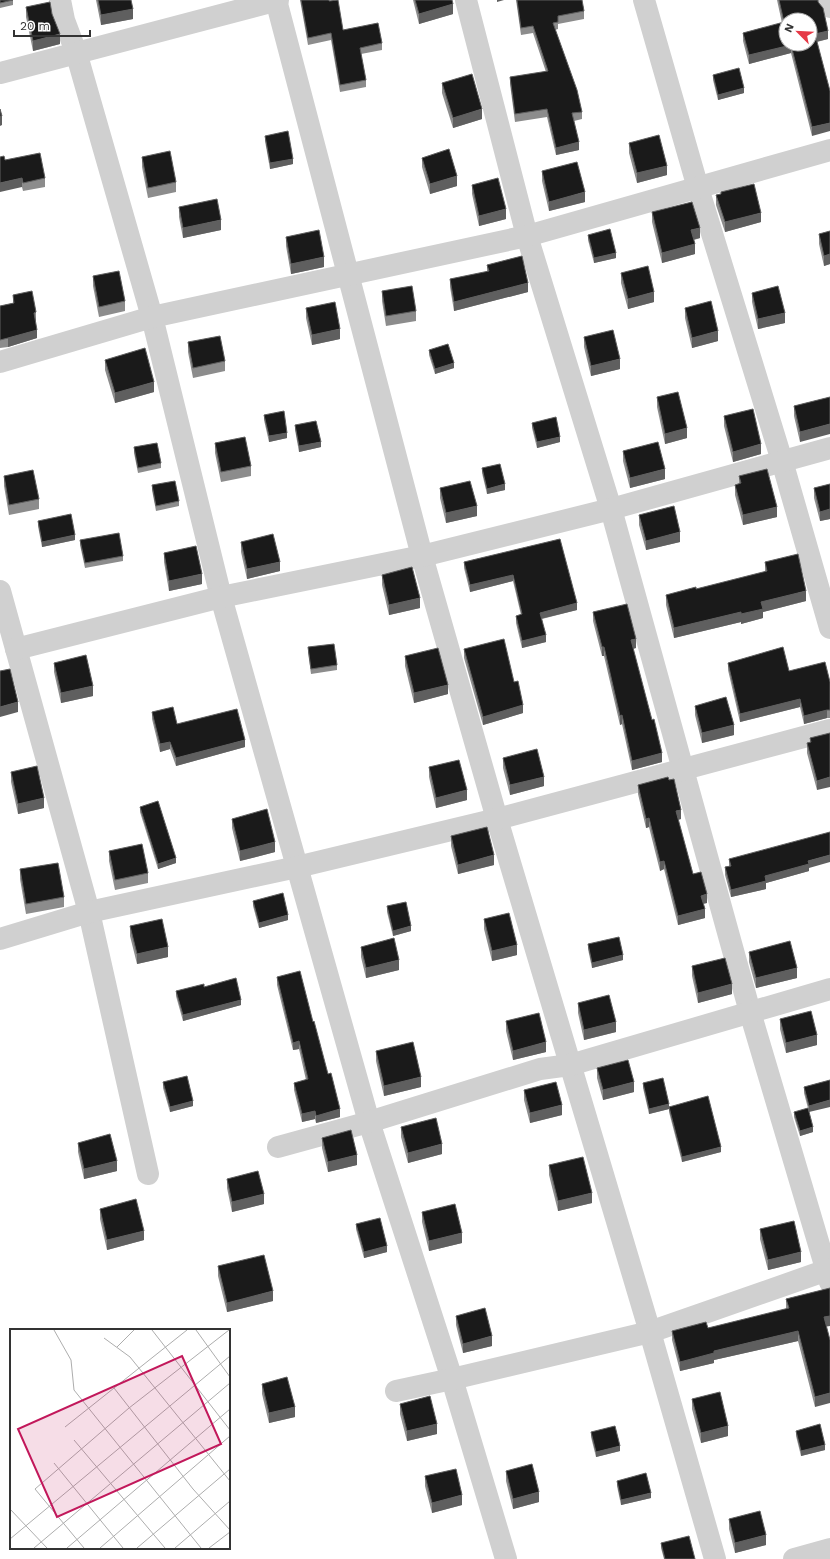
<svg xmlns="http://www.w3.org/2000/svg" width="830" height="1559" viewBox="0 0 830 1559" font-family="'Work Sans',sans-serif">
  <style>
    .lines { fill: none; stroke-linecap: round; stroke-linejoin: round }
    .minor { stroke: #d0d0d0; stroke-width: 22 }
    .wall { fill: #8c8c8c }
    .shaded-wall { fill: #5f5f5f }
    .building { fill: #1a1a1a; stroke: #5f5f5f; fill-rule: evenodd }
    .inset-road { fill: none; stroke: #adadad; stroke-width: 1 }
    .view { fill: #c2185b; fill-opacity: 0.15; stroke: #c2185b; stroke-width: 2 }
    .inset-edge { fill: none; stroke: #333; stroke-width: 2 }
  </style>
  <rect width="100%" height="100%" fill="#fff"/>
  <g class="lines">
    <g class="minor">
      <path d="M60 0 64 20 76 52 152 317 221 597 369 1122 452 1379 506 1559"/>
      <path d="M276 0 422 556 497 819 650 1332 715 1559"/>
      <path d="M466 0 527 236 611 509 750 1012 830 1282"/>
      <path d="M644 0 698 188 782 461 830 628"/>
      <path d="M828 0 830 7"/>
      <path d="M0 73 278 0"/>
      <path d="M0 362 152 317 527 236 830 150"/>
      <path d="M0 591 89 912 148 1174"/>
      <path d="M16 649 221 597 422 556 611 509 830 448"/>
      <path d="M0 939 89 912 297 867 497 819 830 730"/>
      <path d="M278 1147 369 1122 540 1069 570 1065 830 989"/>
      <path d="M396 1391 452 1379 650 1332 830 1269"/>
      <path d="M794 1559 830 1549"/>
    </g>
  </g>
  <g class="wall">
    <path d="M0 0H13V5L0 8Z"/>
    <path d="M96 0H131L133 19 101 25Z"/>
    <path d="M300 0H329L343 30 382 43V50L361 54 366 80V87L340 92 331 40 308 45Z"/>
    <path d="M413 0H452L453 14 419 24Z"/>
    <path d="M516 0H582L584 11V19L558 24V29L555 30 582 112V119L574 121 579 150 556 155 547 117 515 122 510 84V77L546 72 533 33 521 35Z"/>
    <path d="M777 0H818L828 39 817 42 812 136 791 53 749 64 743 41V33L782 23Z"/>
    <path d="M26 7 60 44 33 51 26 17Z"/>
    <path d="M713 75 744 93 718 100 713 80Z"/>
    <path d="M442 83 482 119 453 128 442 93Z"/>
    <path d="M265 136 293 164 270 169 265 141Z"/>
    <path d="M629 143 667 175 637 183 629 153Z"/>
    <path d="M142 157 176 182V192L148 198 142 167Z"/>
    <path d="M422 158 457 186 430 194 422 167Z"/>
    <path d="M5 160 45 178V187L23 191 22 187Z"/>
    <path d="M542 171 585 202 549 211 542 181Z"/>
    <path d="M472 185 506 219 479 226 472 194Z"/>
    <path d="M721 192 761 222 725 232 716 205V195L721 194Z"/>
    <path d="M179 207 221 230 183 238 179 217Z"/>
    <path d="M652 212 700 238 694 240 695 254 662 263 652 222Z"/>
    <path d="M830 231V264L824 266 819 244V234Z"/>
    <path d="M588 235 616 258 594 263 588 240Z"/>
    <path d="M286 237 324 267 291 274 286 246Z"/>
    <path d="M487 265 528 292 454 311 450 287V279L487 272Z"/>
    <path d="M621 273 654 302 628 309 621 283Z"/>
    <path d="M93 276 125 301V311L99 317 93 286Z"/>
    <path d="M382 291 416 311V321L386 326 382 301Z"/>
    <path d="M752 293 785 323 758 329 752 302Z"/>
    <path d="M13 295 36 312V321H35L37 338 8 347 0 348V306L13 303Z"/>
    <path d="M306 308 340 339 312 345 306 318Z"/>
    <path d="M685 308 718 341 692 348 685 318Z"/>
    <path d="M584 337 620 369 591 376 584 347Z"/>
    <path d="M188 342 225 361V371L193 378 188 352Z"/>
    <path d="M429 350 454 368 435 374 429 355Z"/>
    <path d="M105 360 154 392 115 403 105 370Z"/>
    <path d="M657 397 687 438 665 444 657 407Z"/>
    <path d="M830 397 800 442 794 416V406Z"/>
    <path d="M264 415 287 438 269 442 264 420Z"/>
    <path d="M724 416 761 454 733 462 724 426Z"/>
    <path d="M532 423 560 442 537 448 532 428Z"/>
    <path d="M295 425 321 447 299 452 295 430Z"/>
    <path d="M215 443 251 466V476L221 482 215 453Z"/>
    <path d="M134 447 161 463V468L138 473 134 453Z"/>
    <path d="M623 451 665 479 630 488 623 461Z"/>
    <path d="M482 468 505 490 487 494 482 473Z"/>
    <path d="M4 476 39 499V509L9 515 4 486Z"/>
    <path d="M739 476 777 517 743 525 735 495V485L739 484Z"/>
    <path d="M830 484V519L820 521 814 498V488Z"/>
    <path d="M152 485 179 501V506L156 511 152 490Z"/>
    <path d="M440 488 477 516 446 523 440 498Z"/>
    <path d="M639 515 680 542 646 550 639 525Z"/>
    <path d="M38 521 75 540 42 547 38 526Z"/>
    <path d="M560 539 577 610 542 619 546 642 522 648 516 623V616L521 615 513 581 470 592 464 568V562Z"/>
    <path d="M80 540 123 556V561L85 568 80 545Z"/>
    <path d="M241 542 280 571 247 579 241 552Z"/>
    <path d="M164 553 202 584 169 591 164 562Z"/>
    <path d="M765 562 806 601 763 612V618L741 624V622L674 638 666 605V595L696 589 765 572Z"/>
    <path d="M382 575 420 608 389 615 382 585Z"/>
    <path d="M593 612 636 648 633 649 662 762 632 770 622 724 620 725 604 656H602L593 621Z"/>
    <path d="M308 647 337 665V670L311 674 308 652Z"/>
    <path d="M464 649 514 682 523 713 483 725 464 658Z"/>
    <path d="M405 656 448 694 414 703 405 666Z"/>
    <path d="M54 663 93 696 61 703 54 672Z"/>
    <path d="M728 663 789 671 830 682V718H827L804 724 800 707 740 722 728 670Z"/>
    <path d="M695 706 734 735 702 743 695 715Z"/>
    <path d="M152 712 177 724 245 747 176 766 170 749 160 752 152 719Z"/>
    <path d="M830 733 817 790 807 753V743L810 742V738Z"/>
    <path d="M503 758 544 786 510 795 503 768Z"/>
    <path d="M429 767 467 800 436 808 429 777Z"/>
    <path d="M11 772 44 808 18 814 11 782Z"/>
    <path d="M638 785 681 819 678 820 693 874 707 903 703 904 705 918 678 925 664 869 660 871 649 827 646 828 638 794Z"/>
    <path d="M140 807 176 863 158 869 140 812Z"/>
    <path d="M232 819 275 852 240 861 232 828Z"/>
    <path d="M451 836 494 865 458 874 451 846Z"/>
    <path d="M109 851 148 873V883L115 890 109 861Z"/>
    <path d="M729 859 809 868V871L766 883V889L731 897 725 875V867L729 866Z"/>
    <path d="M20 869 64 897V907L26 914 20 879Z"/>
    <path d="M253 901 288 920 259 928 253 906Z"/>
    <path d="M387 906 411 931 393 936 387 912Z"/>
    <path d="M484 919 517 955 492 961 484 929Z"/>
    <path d="M130 926 168 957 137 964 130 936Z"/>
    <path d="M588 944 623 960 592 968 588 949Z"/>
    <path d="M361 947 399 970 366 978 361 957Z"/>
    <path d="M749 952 797 978 756 988 749 962Z"/>
    <path d="M692 966 732 994 698 1003 692 976Z"/>
    <path d="M277 977 313 1022 340 1117 316 1123 315 1119 302 1122 294 1090V1083L306 1080 299 1049 293 1050 277 985Z"/>
    <path d="M204 987 241 1005 183 1021 176 996V991Z"/>
    <path d="M578 1003 616 1032 584 1040 578 1013Z"/>
    <path d="M780 1019 817 1045 786 1053 780 1029Z"/>
    <path d="M506 1021 546 1052 513 1060 506 1031Z"/>
    <path d="M376 1051 421 1087 384 1096 376 1061Z"/>
    <path d="M597 1068 634 1092 603 1100 597 1078Z"/>
    <path d="M830 1080 809 1112 804 1093V1087Z"/>
    <path d="M163 1082 193 1106 170 1112 163 1088Z"/>
    <path d="M643 1083 721 1152 682 1162 669 1112V1109L649 1114 643 1088Z"/>
    <path d="M524 1090 562 1115 530 1123 524 1100Z"/>
    <path d="M794 1112 813 1132 800 1136 794 1117Z"/>
    <path d="M401 1127 442 1154 408 1163 401 1137Z"/>
    <path d="M322 1138 357 1165 328 1172 322 1148Z"/>
    <path d="M78 1143 117 1171 84 1179 78 1152Z"/>
    <path d="M549 1165 592 1203 558 1211 549 1175Z"/>
    <path d="M227 1179 264 1204 232 1212 227 1188Z"/>
    <path d="M100 1209 144 1240 107 1250 100 1219Z"/>
    <path d="M422 1212 462 1243 429 1251 422 1222Z"/>
    <path d="M356 1224 387 1252 364 1258 356 1229Z"/>
    <path d="M760 1229 801 1262 768 1270 760 1239Z"/>
    <path d="M218 1266 273 1301 227 1312 218 1276Z"/>
    <path d="M830 1288V1326H827L815 1407 798 1341 714 1360V1363L680 1371 672 1340V1331L708 1328 786 1309V1299Z"/>
    <path d="M456 1316 492 1346 463 1353 456 1325Z"/>
    <path d="M262 1384 295 1417 269 1423 262 1394Z"/>
    <path d="M692 1399 728 1436 701 1443 692 1409Z"/>
    <path d="M400 1404 437 1434 407 1441 400 1414Z"/>
    <path d="M796 1431 825 1450 801 1456 796 1436Z"/>
    <path d="M591 1432 620 1451 596 1457 591 1437Z"/>
    <path d="M506 1471 539 1502 513 1509 506 1481Z"/>
    <path d="M425 1476 462 1505 432 1513 425 1486Z"/>
    <path d="M617 1481 651 1498 621 1505 617 1486Z"/>
    <path d="M729 1519 766 1545 735 1553 729 1529Z"/>
    <path d="M661 1543 695 1559H664L661 1548Z"/>
  </g>
  <g class="shaded-wall">
    <path d="M497 0H504L497 2Z"/>
    <path d="M453 4V14L419 24V14Z"/>
    <path d="M133 9V19L101 25V15Z"/>
    <path d="M828 31V39L815 42V34Z"/>
    <path d="M60 34V44L33 51V41Z"/>
    <path d="M791 45V53L749 64V55Z"/>
    <path d="M744 88V93L718 100V95Z"/>
    <path d="M482 109V119L453 128V118Z"/>
    <path d="M2 116V125L0 126V117Z"/>
    <path d="M830 123V131L812 136V127Z"/>
    <path d="M579 142V150L556 155V148Z"/>
    <path d="M293 159V164L270 169V163Z"/>
    <path d="M667 166V175L637 183V173Z"/>
    <path d="M457 176V186L430 194V184Z"/>
    <path d="M22 178V187L0 192V183Z"/>
    <path d="M585 192V202L549 211V202Z"/>
    <path d="M506 209V219L479 226V216Z"/>
    <path d="M761 213V222L725 232V222Z"/>
    <path d="M221 220V230L183 238V228Z"/>
    <path d="M700 228V238L691 240V230Z"/>
    <path d="M695 244V254L662 263V253Z"/>
    <path d="M616 253V258L594 263V258Z"/>
    <path d="M830 254V264L824 266V256Z"/>
    <path d="M324 257V267L291 274V264Z"/>
    <path d="M528 283V292L454 311V302Z"/>
    <path d="M654 292V302L628 309V299Z"/>
    <path d="M785 313V323L758 329V319Z"/>
    <path d="M340 329V339L312 345V335Z"/>
    <path d="M37 330V338L8 347V338Z"/>
    <path d="M718 331V341L692 348V338Z"/>
    <path d="M620 359V369L591 376V366Z"/>
    <path d="M454 363V368L435 374V369Z"/>
    <path d="M154 382V392L115 403V393Z"/>
    <path d="M830 424V434L800 442V432Z"/>
    <path d="M687 428V438L665 444V434Z"/>
    <path d="M287 433V438L269 442V436Z"/>
    <path d="M560 437V442L537 448V442Z"/>
    <path d="M321 442V447L299 452V446Z"/>
    <path d="M761 444V454L733 462V452Z"/>
    <path d="M665 469V479L630 488V478Z"/>
    <path d="M505 484V490L487 494V489Z"/>
    <path d="M477 506V516L446 523V513Z"/>
    <path d="M777 507V517L743 525V515Z"/>
    <path d="M830 509V519L820 521V512Z"/>
    <path d="M680 532V542L646 550V541Z"/>
    <path d="M75 535V540L42 547V542Z"/>
    <path d="M280 562V571L247 579V569Z"/>
    <path d="M202 574V584L169 591V581Z"/>
    <path d="M513 575V581L470 592V585Z"/>
    <path d="M806 591V601L763 612V618L741 624V614L761 602Z"/>
    <path d="M420 598V608L389 615V605Z"/>
    <path d="M577 603V610L540 619V613Z"/>
    <path d="M741 612V622L674 638V628Z"/>
    <path d="M546 635V642L522 648V641Z"/>
    <path d="M636 639V648L631 649V640Z"/>
    <rect x="602" y="647" width="2" height="9"/>
    <path d="M448 685V694L414 703V693Z"/>
    <path d="M93 686V696L61 703V693Z"/>
    <path d="M800 699V707L740 722V714Z"/>
    <path d="M18 702V712L0 717V707Z"/>
    <path d="M523 705V713L483 725V717Z"/>
    <path d="M827 710V718L804 724V716Z"/>
    <path d="M622 715V724L620 725V716Z"/>
    <path d="M734 725V735L702 743V733Z"/>
    <path d="M245 740V747L176 766V758Z"/>
    <path d="M170 742V749L160 752V744Z"/>
    <path d="M662 753V762L632 770V761Z"/>
    <path d="M544 777V786L510 795V785Z"/>
    <path d="M830 777V787L817 790V781Z"/>
    <path d="M467 790V800L436 808V798Z"/>
    <path d="M44 798V808L18 814V804Z"/>
    <path d="M681 810V819L676 820V811Z"/>
    <path d="M649 818V827L646 828V819Z"/>
    <path d="M275 842V852L240 861V851Z"/>
    <path d="M494 855V865L458 874V865Z"/>
    <path d="M830 855V862L809 868V871L766 883V889L731 897V890L765 876 808 861Z"/>
    <path d="M176 858V863L158 869V864Z"/>
    <path d="M664 861V869L660 871V862Z"/>
    <path d="M707 894V903L701 904V896Z"/>
    <path d="M705 909V918L678 925V916Z"/>
    <path d="M288 915V920L259 928V923Z"/>
    <path d="M411 926V931L393 936V931Z"/>
    <path d="M517 945V955L492 961V951Z"/>
    <path d="M168 947V957L137 964V954Z"/>
    <path d="M623 955V960L592 968V963Z"/>
    <path d="M399 960V970L366 978V968Z"/>
    <path d="M797 968V978L756 988V978Z"/>
    <path d="M732 984V994L698 1003V993Z"/>
    <path d="M241 1000V1005L183 1021V1015Z"/>
    <path d="M616 1022V1032L584 1040V1030Z"/>
    <path d="M817 1035V1045L786 1053V1043Z"/>
    <path d="M299 1041V1049L293 1050V1043Z"/>
    <path d="M546 1042V1052L513 1060V1051Z"/>
    <path d="M421 1077V1087L384 1096V1086Z"/>
    <path d="M634 1082V1092L603 1100V1090Z"/>
    <path d="M830 1100V1107L809 1112V1106Z"/>
    <path d="M193 1101V1106L170 1112V1107Z"/>
    <path d="M669 1104V1109L649 1114V1109Z"/>
    <path d="M562 1105V1115L530 1123V1113Z"/>
    <path d="M340 1109V1117L316 1123V1116Z"/>
    <path d="M315 1111V1119L302 1122V1114Z"/>
    <path d="M813 1127V1132L800 1136V1131Z"/>
    <path d="M442 1144V1154L408 1163V1153Z"/>
    <path d="M721 1147V1152L682 1162V1157Z"/>
    <path d="M357 1155V1165L328 1172V1162Z"/>
    <path d="M117 1161V1171L84 1179V1169Z"/>
    <path d="M592 1193V1203L558 1211V1201Z"/>
    <path d="M264 1194V1204L232 1212V1202Z"/>
    <path d="M144 1231V1240L107 1250V1240Z"/>
    <path d="M462 1233V1243L429 1251V1241Z"/>
    <path d="M387 1246V1252L364 1258V1252Z"/>
    <path d="M801 1252V1262L768 1270V1260Z"/>
    <path d="M273 1291V1301L227 1312V1303Z"/>
    <path d="M830 1316V1326L824 1327V1317Z"/>
    <path d="M798 1331V1341L714 1360V1363L680 1371V1362L714 1351Z"/>
    <path d="M492 1336V1346L463 1353V1344Z"/>
    <path d="M830 1393V1403L815 1407V1397Z"/>
    <path d="M295 1407V1417L269 1423V1413Z"/>
    <path d="M437 1424V1434L407 1441V1431Z"/>
    <path d="M728 1426V1436L701 1443V1433Z"/>
    <path d="M825 1445V1450L801 1456V1451Z"/>
    <path d="M620 1446V1451L596 1457V1452Z"/>
    <path d="M539 1492V1502L513 1509V1499Z"/>
    <path d="M651 1493V1498L621 1505V1500Z"/>
    <path d="M462 1495V1505L432 1513V1503Z"/>
    <path d="M766 1535V1545L735 1553V1543Z"/>
  </g>
  <g class="building">
    <path d="M0 0H13L0 3Z"/>
    <path d="M98 0H131L133 9 101 15Z"/>
    <path d="M301 0H329V1L338 0 343 30 378 23 382 43 360 48 366 80 340 85 331 33 308 38Z"/>
    <path d="M415 0H452L453 4 419 14Z"/>
    <path d="M517 0H582L584 11 558 16V22L553 23 577 90 582 112 572 113 579 142 556 148 547 109 515 114 510 77 548 71 533 26 521 28Z"/>
    <path d="M779 0H818V2L823 8 828 31 815 34 830 91V123L812 127 791 45 749 55 743 33 784 22ZM786 20H810V44H786Z"/>
    <path d="M50 2 52 14 60 34 33 41 26 7Z"/>
    <path d="M739 68 744 88 718 95 713 75Z"/>
    <path d="M472 74 482 109 453 118 442 83Z"/>
    <path d="M0 109 2 116 0 117Z"/>
    <path d="M288 131 293 159 270 163 265 136Z"/>
    <path d="M659 135 667 166 637 173 629 143Z"/>
    <path d="M449 149 457 176 430 184 422 158Z"/>
    <path d="M170 151 176 182 148 188 142 157Z"/>
    <path d="M40 153 45 178 23 183 22 178 0 183V157L4 156 5 160Z"/>
    <path d="M577 162 585 192 549 202 542 171Z"/>
    <path d="M498 178 506 209 479 216 472 185Z"/>
    <path d="M754 184 761 213 725 222 716 195 721 194V192Z"/>
    <path d="M217 199 221 220 183 228 179 207Z"/>
    <path d="M692 202 700 228 691 230 695 244 662 253 652 212Z"/>
    <path d="M610 229 616 253 594 258 588 235Z"/>
    <path d="M319 230 324 257 291 264 286 237Z"/>
    <path d="M830 231V254L824 256 819 234Z"/>
    <path d="M522 256 528 283 454 302 450 279 489 271 487 265Z"/>
    <path d="M648 266 654 292 628 299 621 273Z"/>
    <path d="M119 271 125 301 99 307 93 276Z"/>
    <path d="M412 286 416 311 386 316 382 291Z"/>
    <path d="M778 286 785 313 758 319 752 293Z"/>
    <path d="M32 291 36 312 34 313 37 330 8 338 0 340V306L14 303 13 295Z"/>
    <path d="M711 301 718 331 692 338 685 308Z"/>
    <path d="M335 302 340 329 312 335 306 308Z"/>
    <path d="M613 330 620 359 591 366 584 337Z"/>
    <path d="M220 336 225 361 193 368 188 342Z"/>
    <path d="M448 344 454 363 435 369 429 350Z"/>
    <path d="M145 348 154 382 115 393 105 360Z"/>
    <path d="M678 392 687 428 665 434 657 397Z"/>
    <path d="M830 397V424L800 432 794 406Z"/>
    <path d="M753 409 761 444 733 452 724 416Z"/>
    <path d="M284 411 287 433 269 436 264 415Z"/>
    <path d="M556 417 560 437 537 442 532 423Z"/>
    <path d="M316 421 321 442 299 446 295 425Z"/>
    <path d="M245 437 251 466 221 472 215 443Z"/>
    <path d="M658 442 665 469 630 478 623 451Z"/>
    <path d="M157 443 161 463 138 468 134 447Z"/>
    <path d="M500 464 505 484 487 489 482 468Z"/>
    <path d="M767 469 777 507 743 515 735 485 741 483 739 476Z"/>
    <path d="M33 470 39 499 9 505 4 476Z"/>
    <path d="M175 481 179 501 156 506 152 485Z"/>
    <path d="M470 481 477 506 446 513 440 488Z"/>
    <path d="M830 484V509L820 512 814 488Z"/>
    <path d="M674 506 680 532 646 541 639 515Z"/>
    <path d="M71 514 75 535 42 542 38 521Z"/>
    <path d="M119 533 123 556 85 563 80 540Z"/>
    <path d="M273 534 280 562 247 569 241 542Z"/>
    <path d="M560 539 577 603 540 613 546 635 522 641 516 616 522 614 513 575 470 585 464 562Z"/>
    <path d="M196 546 202 574 169 581 164 553Z"/>
    <path d="M798 554 806 591 761 602 763 609 741 614V612L674 628 666 595 696 587V589L767 571 765 562Z"/>
    <path d="M412 567 420 598 389 605 382 575Z"/>
    <path d="M627 604 636 639 631 640 652 720 654 719 662 753 632 761 622 715 620 716 604 647H602L593 612Z"/>
    <path d="M504 639 514 682 518 681 523 705 483 717 464 649Z"/>
    <path d="M334 644 337 665 311 669 308 647Z"/>
    <path d="M783 647 789 671 825 662 830 682V710H827L804 716 800 699 740 714 728 663Z"/>
    <path d="M438 648 448 685 414 693 405 656Z"/>
    <path d="M86 655 93 686 61 693 54 663Z"/>
    <path d="M10 669 18 702 0 707V671Z"/>
    <path d="M726 697 734 725 702 733 695 706Z"/>
    <path d="M173 707 177 724 237 709 245 740 176 758 170 742 160 744 152 712Z"/>
    <path d="M830 733V777L817 781 807 743 811 742 810 738Z"/>
    <path d="M537 749 544 777 510 785 503 758Z"/>
    <path d="M459 760 467 790 436 798 429 767Z"/>
    <path d="M37 766 44 798 18 804 11 772Z"/>
    <path d="M668 777 669 780 674 779 681 810 676 811 693 874 701 872 707 894 701 896 705 909 678 916 664 861 660 862 649 818 646 819 638 785Z"/>
    <path d="M158 801 176 858 158 864 140 807Z"/>
    <path d="M267 809 275 842 240 851 232 819Z"/>
    <path d="M487 827 494 855 458 865 451 836Z"/>
    <path d="M830 832V855L808 861 809 864 765 876 766 881 731 890 725 867 731 866 729 859Z"/>
    <path d="M142 844 148 873 115 880 109 851Z"/>
    <path d="M58 863 64 897 26 904 20 869Z"/>
    <path d="M283 893 288 915 259 923 253 901Z"/>
    <path d="M406 902 411 926 393 931 387 906Z"/>
    <path d="M509 913 517 945 492 951 484 919Z"/>
    <path d="M162 919 168 947 137 954 130 926Z"/>
    <path d="M619 937 623 955 592 963 588 944Z"/>
    <path d="M394 938 399 960 366 968 361 947Z"/>
    <path d="M790 941 797 968 756 978 749 952Z"/>
    <path d="M725 958 732 984 698 993 692 966Z"/>
    <path d="M300 971 313 1022 314 1021 328 1074 331 1073 340 1109 316 1116 315 1111 302 1114 294 1083 308 1079 299 1041 293 1043 277 977Z"/>
    <path d="M236 978 241 1000 183 1015 176 991 204 984V987Z"/>
    <path d="M609 995 616 1022 584 1030 578 1003Z"/>
    <path d="M811 1011 817 1035 786 1043 780 1019Z"/>
    <path d="M539 1013 546 1042 513 1051 506 1021Z"/>
    <path d="M413 1042 421 1077 384 1086 376 1051Z"/>
    <path d="M628 1060 634 1082 603 1090 597 1068Z"/>
    <path d="M187 1076 193 1101 170 1107 163 1082Z"/>
    <path d="M663 1078 669 1104 649 1109 643 1083Z"/>
    <path d="M830 1080V1100L809 1106 804 1087Z"/>
    <path d="M556 1082 562 1105 530 1113 524 1090Z"/>
    <path d="M708 1096 721 1147 682 1157 669 1107Z"/>
    <path d="M808 1108 813 1127 800 1131 794 1112Z"/>
    <path d="M436 1118 442 1144 408 1153 401 1127Z"/>
    <path d="M351 1130 357 1155 328 1162 322 1138Z"/>
    <path d="M110 1134 117 1161 84 1169 78 1143Z"/>
    <path d="M583 1157 592 1193 558 1201 549 1165Z"/>
    <path d="M258 1171 264 1194 232 1202 227 1179Z"/>
    <path d="M136 1199 144 1231 107 1240 100 1209Z"/>
    <path d="M455 1204 462 1233 429 1241 422 1212Z"/>
    <path d="M380 1218 387 1246 364 1252 356 1224Z"/>
    <path d="M794 1221 801 1252 768 1260 760 1229Z"/>
    <path d="M264 1255 273 1291 227 1303 218 1266Z"/>
    <path d="M830 1288V1316L824 1317 830 1340V1393L815 1397 798 1331 714 1351V1353L680 1362 672 1331 706 1322 708 1328 789 1308 786 1299Z"/>
    <path d="M485 1308 492 1336 463 1344 456 1316Z"/>
    <path d="M287 1377 295 1407 269 1413 262 1384Z"/>
    <path d="M720 1392 728 1426 701 1433 692 1399Z"/>
    <path d="M430 1396 437 1424 407 1431 400 1404Z"/>
    <path d="M820 1424 825 1445 801 1451 796 1431Z"/>
    <path d="M615 1426 620 1446 596 1452 591 1432Z"/>
    <path d="M532 1464 539 1492 513 1499 506 1471Z"/>
    <path d="M456 1469 462 1495 432 1503 425 1476Z"/>
    <path d="M646 1473 651 1493 621 1500 617 1481Z"/>
    <path d="M760 1511 766 1535 735 1543 729 1519Z"/>
    <path d="M689 1536 695 1559H665L661 1543Z"/>
  </g>
  <g transform="translate(10 1329)">
    <rect width="220" height="220" fill="#fff"/>
    <path class="inset-road" d="M44 1 61 31 64 61 191 219M142 1 220 101M186 1 220 48M94 9 120 28 220 152M107 18 124 1M104 59 183 160 220 201M55 98 177 1M64 111 155 219M44 134 113 219M0 180 37 219M0 210 220 27M24 219 220 54M57 219 220 80M74 219 25 160 119 79 219 1M90 219 220 107M127 219 220 140M165 219 220 172M199 219 220 203"/>
    <path class="view" d="M172 27 211 115 47 188 8 100Z"/>
    <rect width="220" height="220" class="inset-edge"/>
  </g>
  <g transform="translate(798 32) rotate(294)"><circle r="19" fill="#ffffff" stroke="#adadad"/>
  <path d="M0-3L7 15L0 10L-7 15Z" fill="#e63946"/>
  <text y="-6" font-size="11" font-weight="bold" text-anchor="middle" fill="#333333">N</text>
  </g>
  <path d="M14 30v6h76v-6" fill="none" stroke="#333333" stroke-width="2"/>
  <text x="20" y="30" font-size="12" fill="#333333" stroke="#ffffff" stroke-width="3" paint-order="stroke">20 m</text>
</svg>
